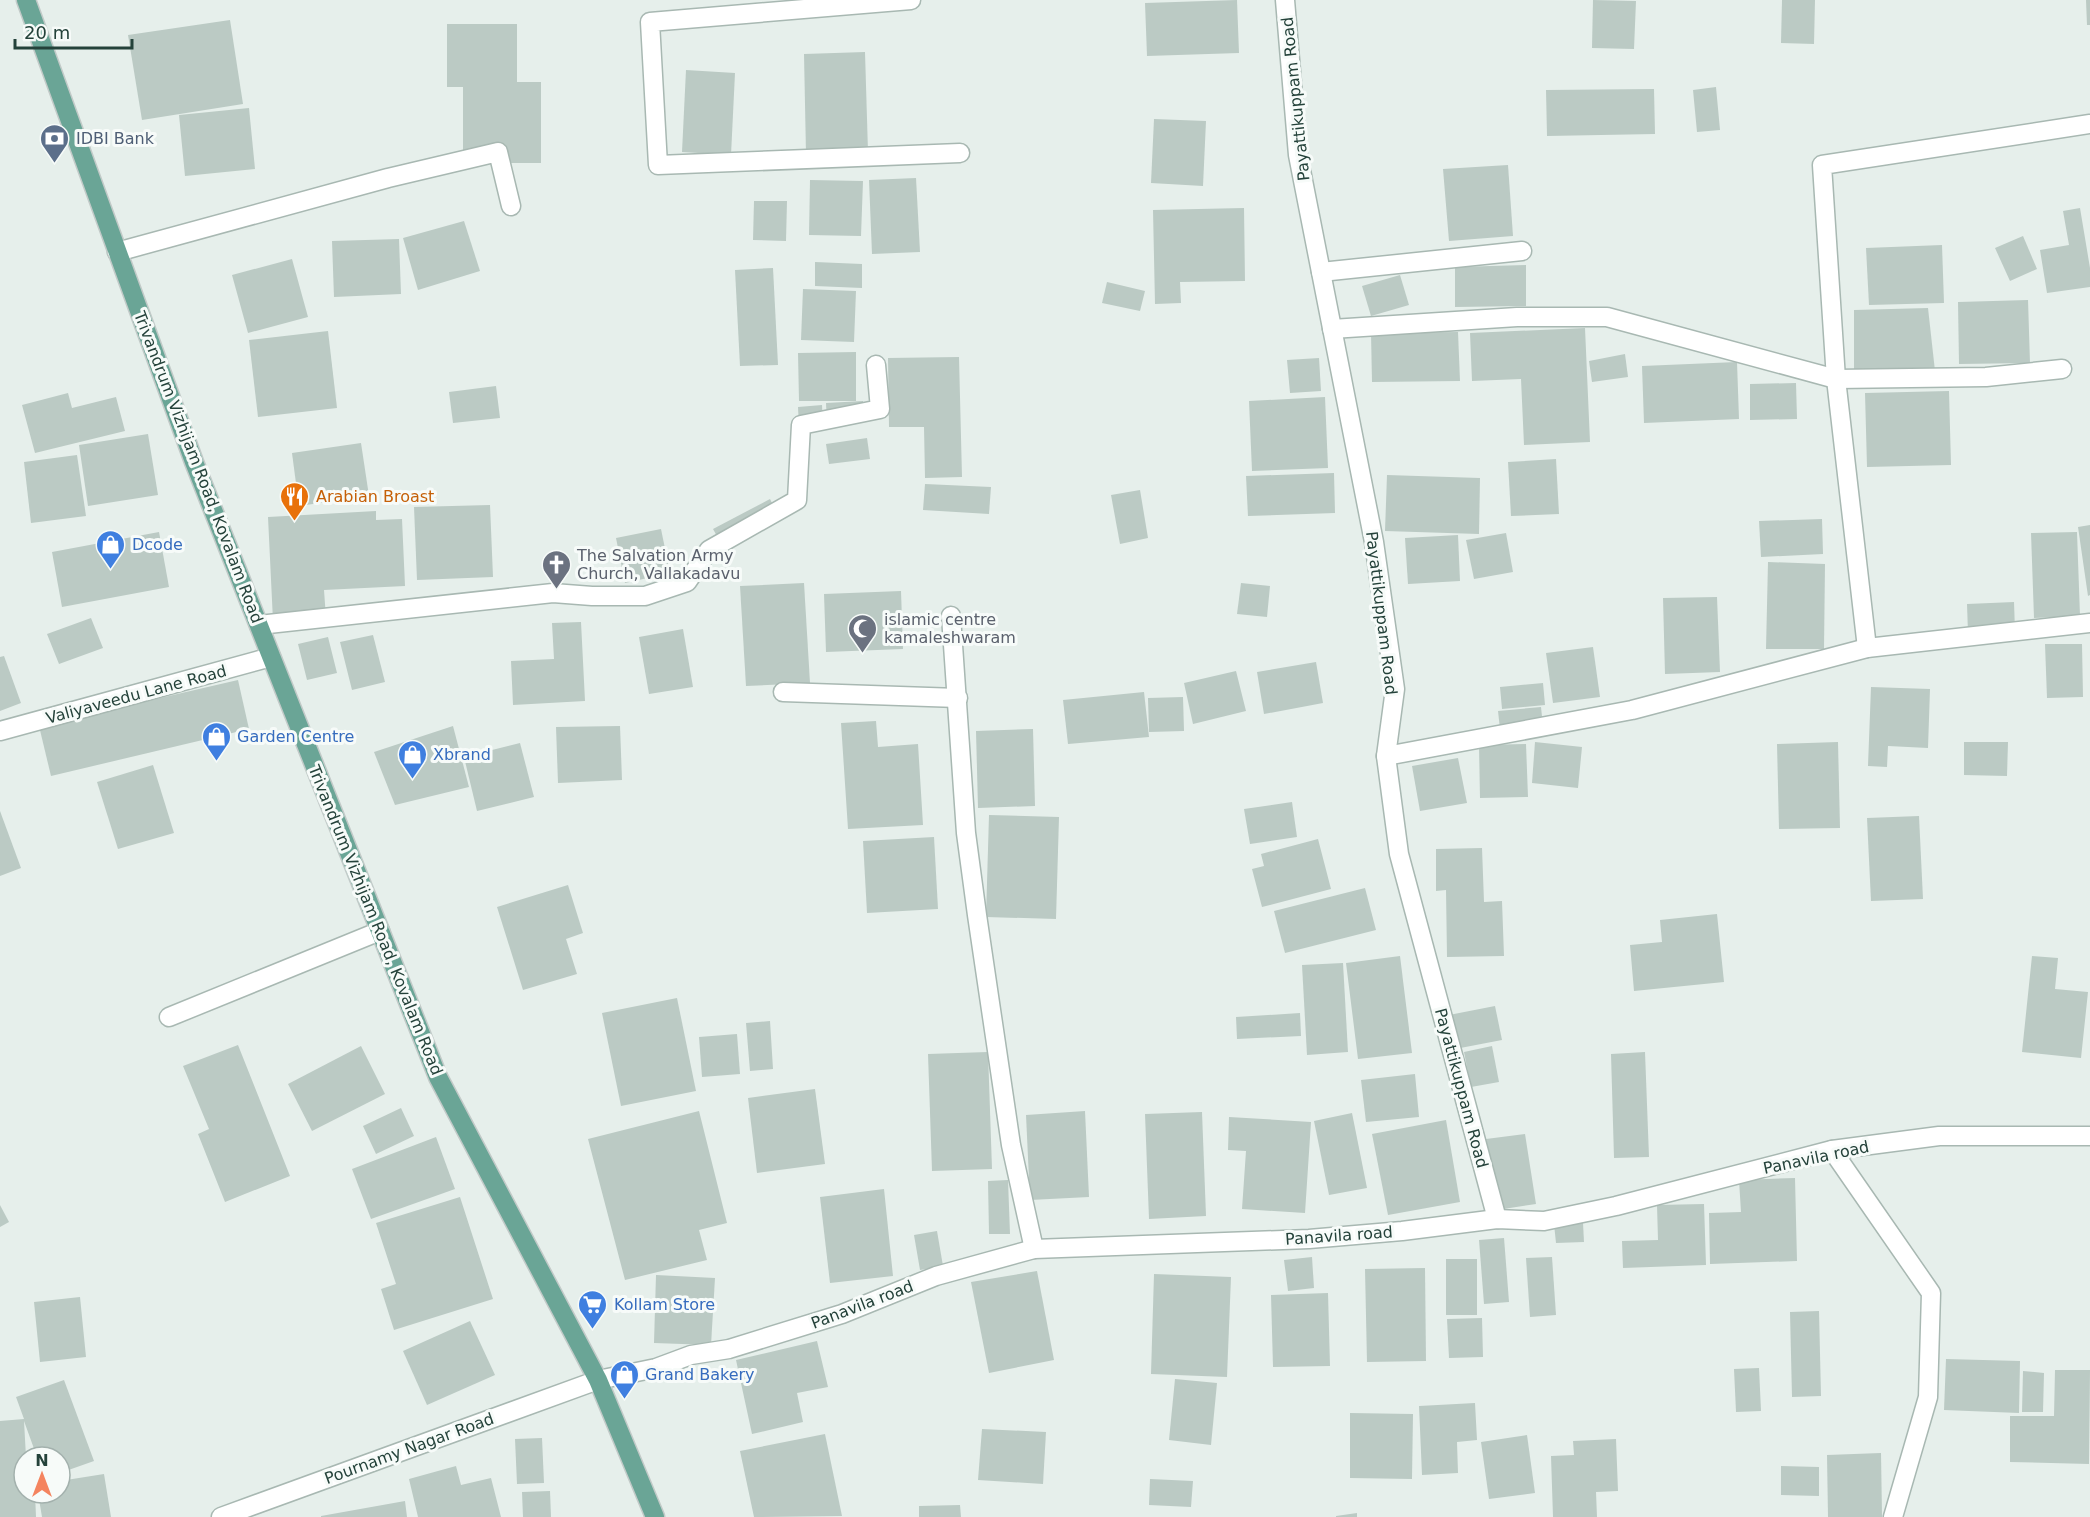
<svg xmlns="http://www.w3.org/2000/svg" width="2090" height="1517" viewBox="0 0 2090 1517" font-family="'DejaVu Sans',sans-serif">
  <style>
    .building { fill: #bbcac4 }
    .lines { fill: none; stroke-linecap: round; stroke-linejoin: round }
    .pedestrian-casing { stroke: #a8b8b2; stroke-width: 21 }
    .minor-casing { stroke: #a8b8b2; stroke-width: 21 }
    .primary-casing { stroke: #c2cac8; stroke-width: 21 }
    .pedestrian { stroke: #fff; stroke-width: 18 }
    .minor { stroke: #fff; stroke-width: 18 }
    .primary { stroke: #6aa596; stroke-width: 18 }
    .labels { text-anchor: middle; stroke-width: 6; stroke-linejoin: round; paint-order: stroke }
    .street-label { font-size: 16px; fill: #24423a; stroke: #f7fbf9 }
    .service-label { font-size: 16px; fill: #4e5e75; stroke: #f7fbf9; text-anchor: start }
    .food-label { font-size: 16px; fill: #c56008; stroke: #f7fbf9; text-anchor: start }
    .shop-label { font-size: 16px; fill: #366cbe; stroke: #f7fbf9; text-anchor: start }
    .worship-label { font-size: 16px; fill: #5b616d; stroke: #f7fbf9; text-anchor: start }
  </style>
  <rect width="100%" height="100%" fill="#e6efeb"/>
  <g class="building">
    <path d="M1237 0 1239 53 1147 56 1145 3Z"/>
    <path d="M1593 0 1636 1 1634 49 1592 48Z"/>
    <path d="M1782 0H1815L1814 44 1781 43Z"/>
    <path d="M2086 0H2090V25H2087Z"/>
    <path d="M230 20 243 104 142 120 128 35Z"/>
    <path d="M447 24H517V82H541V163H463V87H447Z"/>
    <path d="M865 52 868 152 806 154 804 54Z"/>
    <path d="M686 70 735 73 731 155 682 152Z"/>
    <path d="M1716 87 1720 130 1697 132 1693 90Z"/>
    <path d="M1654 89 1655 134 1547 136 1546 90Z"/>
    <path d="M249 108 255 169 185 176 179 115Z"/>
    <path d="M1154 119 1206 121 1203 186 1151 183Z"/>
    <path d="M1508 165 1513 236 1449 241 1443 169Z"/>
    <path d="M916 178 920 252 872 254 869 180Z"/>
    <path d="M810 180 863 181 861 236 809 235Z"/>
    <path d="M754 201H787L786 241 753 240Z"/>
    <path d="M1244 208 1245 281 1180 282 1181 303 1155 304 1153 210Z"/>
    <path d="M2080 208 2090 268V287L2047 293 2040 250 2069 245 2063 211Z"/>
    <path d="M464 221 480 271 418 290 403 238Z"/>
    <path d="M2023 236 2037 269 2010 281 1995 248Z"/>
    <path d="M399 239 401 294 334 297 332 241Z"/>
    <path d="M1942 245 1944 303 1869 305 1866 248Z"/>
    <path d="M292 259 308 317 248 333 232 275Z"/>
    <path d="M815 262 862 264V288L815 286Z"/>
    <path d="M1526 265V306L1455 307V267Z"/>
    <path d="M773 268 778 365 740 366 735 270Z"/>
    <path d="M1400 275 1409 305 1371 316 1362 286Z"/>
    <path d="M1107 282 1145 291 1140 311 1102 303Z"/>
    <path d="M803 289 856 291 854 342 801 340Z"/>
    <path d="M2028 300 2030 363 1959 364 1958 302Z"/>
    <path d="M1928 308 1935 371H1854V310Z"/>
    <path d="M1585 328 1590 442 1524 445 1521 379 1472 381 1470 333Z"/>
    <path d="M328 331 337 408 258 417 249 340Z"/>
    <path d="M1458 332 1460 381 1372 382 1371 333Z"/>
    <path d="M856 352V401H799L798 353Z"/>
    <path d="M1625 354 1628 377 1592 382 1589 361Z"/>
    <path d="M959 357 962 477 925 478 924 427H889L888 358Z"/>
    <path d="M1319 358 1321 391 1290 393 1287 360Z"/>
    <path d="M1737 362 1739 419 1644 423 1642 366Z"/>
    <path d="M1796 383 1797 419 1750 420V384Z"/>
    <path d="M496 386 500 418 453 423 449 392Z"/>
    <path d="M1949 391 1951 465 1867 467 1865 393Z"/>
    <path d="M68 393 72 408 116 397 125 431 35 453 22 405Z"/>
    <path d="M1325 397 1328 468 1252 471 1249 401Z"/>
    <path d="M863 401 865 421 827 424 826 403Z"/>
    <path d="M822 405 823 426 799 427 798 407Z"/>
    <path d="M148 434 158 495 88 506 79 445Z"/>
    <path d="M867 438 870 459 829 464 826 444Z"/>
    <path d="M361 443 369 496 299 506 292 453Z"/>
    <path d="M77 455 86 516 31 523 24 462Z"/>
    <path d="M1556 459 1559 514 1511 516 1508 462Z"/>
    <path d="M1334 473 1335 513 1248 516 1246 476Z"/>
    <path d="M1387 475 1480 478 1479 534 1385 531Z"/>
    <path d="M925 484 991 487 989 514 923 510Z"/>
    <path d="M1140 490 1148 538 1120 544 1111 495Z"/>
    <path d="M770 499 780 519 723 547 713 529Z"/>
    <path d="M490 505 493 577 417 580 414 507Z"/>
    <path d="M376 511V520L402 519 405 586 324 590 326 618 273 621 268 517Z"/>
    <path d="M1822 519 1823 554 1761 557 1759 521Z"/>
    <path d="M2090 525V595L2088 596 2078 527Z"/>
    <path d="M661 529 670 573 625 583 616 538Z"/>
    <path d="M159 532 169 587 62 607 52 552Z"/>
    <path d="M2077 532 2080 616 2034 618 2031 533Z"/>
    <path d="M1506 533 1513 572 1474 579 1466 540Z"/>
    <path d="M1458 535 1460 581 1408 584 1405 538Z"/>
    <path d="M1768 562 1825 564 1824 649H1766Z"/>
    <path d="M804 583 810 683 746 686 740 586Z"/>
    <path d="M1241 583 1270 586 1267 617 1237 614Z"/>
    <path d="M901 591 903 649 826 652 824 594Z"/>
    <path d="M1717 597 1720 672 1665 674 1663 598Z"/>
    <path d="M2014 602 2015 631 1968 633 1967 604Z"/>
    <path d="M91 618 103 648 59 664 47 634Z"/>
    <path d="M581 622 585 701 513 705 511 661 554 659 552 623Z"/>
    <path d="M683 629 693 687 649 694 639 637Z"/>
    <path d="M373 635 385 682 352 690 340 642Z"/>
    <path d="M328 637 337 673 307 680 298 644Z"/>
    <path d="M2045 644H2082L2083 697 2047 698Z"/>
    <path d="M1593 647 1600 697 1553 703 1546 653Z"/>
    <path d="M4 656 21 703 0 711V657Z"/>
    <path d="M1316 662 1323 703 1264 714 1257 672Z"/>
    <path d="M1236 671 1246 711 1193 724 1184 683Z"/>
    <path d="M238 680 249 729 51 776 39 726Z"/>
    <path d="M1543 683 1545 705 1502 709 1500 687Z"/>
    <path d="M1871 687 1930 689 1928 748 1888 746 1887 767 1868 766Z"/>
    <path d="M1144 692 1149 737 1068 744 1063 700Z"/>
    <path d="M1183 697 1184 731 1149 732 1148 698Z"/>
    <path d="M1541 707 1543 726 1500 729 1498 711Z"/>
    <path d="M876 721 878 747 918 744 923 825 848 829 841 723Z"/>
    <path d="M453 726 469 787 395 805 374 752Z"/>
    <path d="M620 726 622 780 558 783 556 727Z"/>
    <path d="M1033 729 1035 806 978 808 976 731Z"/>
    <path d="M1535 742 1582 747 1578 788 1532 783Z"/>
    <path d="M1838 742 1840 828 1779 829 1777 744Z"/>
    <path d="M1964 742H2008L2007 776 1964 775Z"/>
    <path d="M520 743 534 797 477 811 464 757Z"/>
    <path d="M1526 744 1528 797 1480 798 1479 745Z"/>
    <path d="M1458 758 1467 803 1420 811 1412 766Z"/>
    <path d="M153 765 174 833 118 849 97 782Z"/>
    <path d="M1292 802 1297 837 1250 844 1244 809Z"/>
    <path d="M0 811 21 868 0 876Z"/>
    <path d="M989 815 1059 817 1056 919 986 917Z"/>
    <path d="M1919 816 1923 899 1871 901 1867 818Z"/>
    <path d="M934 837 938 909 867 913 863 841Z"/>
    <path d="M1318 839 1331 889 1262 907 1252 869 1264 866 1261 854Z"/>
    <path d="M1482 848 1484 902 1502 901 1504 956 1447 957 1446 890 1436 891V849Z"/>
    <path d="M568 885 583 933 566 939 577 974 523 990 497 907Z"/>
    <path d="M1365 888 1376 930 1285 953 1274 911Z"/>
    <path d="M1717 914 1724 982 1634 991 1630 945 1662 942 1660 920Z"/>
    <path d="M1400 956 1412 1053 1358 1059 1346 963Z"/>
    <path d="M2032 956 2058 958 2055 989 2088 992 2081 1058 2022 1052Z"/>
    <path d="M1343 963 1348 1052 1307 1055 1302 965Z"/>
    <path d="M677 998 696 1091 621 1106 602 1013Z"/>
    <path d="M1495 1006 1502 1040 1455 1049 1449 1015Z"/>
    <path d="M1300 1013 1301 1036 1237 1039 1236 1017Z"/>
    <path d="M770 1021 773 1069 750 1071 746 1023Z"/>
    <path d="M737 1034 740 1074 702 1077 699 1037Z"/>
    <path d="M238 1045 290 1176 225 1202 198 1134 209 1129 183 1066Z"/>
    <path d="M361 1046 385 1094 312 1131 288 1084Z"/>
    <path d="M1492 1046 1499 1082 1471 1087 1464 1052Z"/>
    <path d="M988 1052 992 1169 932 1171 928 1054Z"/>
    <path d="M1645 1052 1649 1157 1614 1158 1611 1054Z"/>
    <path d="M1415 1074 1419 1117 1366 1122 1361 1080Z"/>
    <path d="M815 1089 825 1164 757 1173 748 1098Z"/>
    <path d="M401 1108 414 1136 376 1154 363 1126Z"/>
    <path d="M699 1111 727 1223 699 1230 707 1260 625 1280 588 1139Z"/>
    <path d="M1085 1111 1089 1197 1030 1200 1026 1115Z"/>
    <path d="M1202 1112 1206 1216 1149 1219 1145 1114Z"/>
    <path d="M1352 1113 1367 1188 1329 1195 1314 1121Z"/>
    <path d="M1229 1117 1311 1122 1305 1213 1242 1209 1246 1151 1228 1150Z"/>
    <path d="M1446 1120 1460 1202 1388 1215 1372 1134Z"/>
    <path d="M1525 1134 1536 1204 1497 1210 1486 1139Z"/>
    <path d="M436 1137 455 1189 371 1219 352 1169Z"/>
    <path d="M1795 1178 1797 1261 1710 1264 1709 1213 1741 1212 1739 1180Z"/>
    <path d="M1008 1180 1010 1234H989L988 1181Z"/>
    <path d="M884 1189 893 1276 830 1283 820 1197Z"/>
    <path d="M460 1197 493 1299 394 1330 381 1289 396 1284 376 1223Z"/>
    <path d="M1704 1204 1706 1265 1623 1268 1622 1241 1658 1240 1657 1205Z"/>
    <path d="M0 1205 9 1222 0 1227Z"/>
    <path d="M1583 1223 1584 1242 1556 1243 1554 1224Z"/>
    <path d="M937 1231 943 1266 920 1270 914 1235Z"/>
    <path d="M1504 1238 1509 1302 1484 1304 1479 1240Z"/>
    <path d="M1312 1257 1314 1288 1288 1291 1284 1260Z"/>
    <path d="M1552 1257 1556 1315 1530 1317 1526 1258Z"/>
    <rect x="1446" y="1259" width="31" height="56"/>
    <path d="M1425 1268 1426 1361 1367 1362 1365 1269Z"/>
    <path d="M1037 1271 1054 1360 989 1373 971 1282Z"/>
    <path d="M1154 1274 1231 1277 1227 1377 1151 1374Z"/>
    <path d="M656 1275 715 1278 711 1345 654 1343Z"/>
    <path d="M1328 1293 1330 1366 1273 1367 1271 1295Z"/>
    <path d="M80 1297 86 1357 40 1362 34 1302Z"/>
    <path d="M1819 1311 1821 1396 1792 1397 1790 1312Z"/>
    <path d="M1482 1318 1483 1357 1449 1358 1447 1319Z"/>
    <path d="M470 1321 495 1375 427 1405 403 1351Z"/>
    <path d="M817 1341 828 1387 797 1393 803 1422 752 1434 736 1360Z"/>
    <path d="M1946 1359 2020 1361 2019 1413 1944 1410Z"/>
    <path d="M1759 1368 1761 1411 1736 1412 1734 1369Z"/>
    <path d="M2055 1370H2090L2089 1464 2010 1462V1416H2054Z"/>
    <path d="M2023 1371 2044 1373 2043 1412H2022Z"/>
    <path d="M1175 1379 1217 1383 1211 1445 1169 1440Z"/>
    <path d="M64 1380 94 1461 60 1473V1457H37L24 1421 26 1457H24V1493H35L36 1517H0V1421L24 1419 16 1397Z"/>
    <path d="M1475 1403 1477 1440 1457 1442 1458 1473 1422 1475 1419 1406Z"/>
    <path d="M1350 1413 1413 1414 1412 1479 1350 1478Z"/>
    <path d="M982 1429 1046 1432 1043 1484 978 1480Z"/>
    <path d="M825 1434 842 1516 754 1517 740 1451Z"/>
    <path d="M1527 1435 1535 1493 1489 1499 1481 1442Z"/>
    <path d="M542 1438 544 1483 517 1484 515 1439Z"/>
    <path d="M1616 1439 1618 1491 1596 1492 1597 1517H1553L1551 1456 1574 1455 1573 1441Z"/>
    <path d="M1881 1453 1882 1517H1828L1827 1455Z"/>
    <path d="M456 1466 461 1485 491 1478 501 1517H418L409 1479Z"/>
    <path d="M1781 1466 1819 1467V1496L1781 1495Z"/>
    <path d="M104 1474 111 1517H42L38 1493H60V1481Z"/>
    <path d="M1150 1479 1193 1481 1191 1507 1149 1505Z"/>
    <path d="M550 1491 551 1517H523L522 1492Z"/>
    <path d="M405 1501 407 1517H321V1516Z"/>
    <path d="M960 1505 961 1517H919V1506Z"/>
    <path d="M1357 1513V1517H1336V1516Z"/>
  </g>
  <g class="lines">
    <defs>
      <path id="pedestrian" d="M169 1017 380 931"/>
      <g id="minor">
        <path d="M911 0 650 22 658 165 960 153"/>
        <path d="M1285 0 1298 155 1374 542 1395 689 1386 756 1399 854 1497 1219"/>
        <path d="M117 252 388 178 498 152 511 206"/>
        <path d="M1321 272 1522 251"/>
        <path d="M1332 329 1517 317H1607L1836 379 1986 377 2062 369"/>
        <path d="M951 616 966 833 977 915 1011 1145 1034 1249"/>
        <path d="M259 625 553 593 592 596H645L687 582 709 550 797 500 801 425 880 409 876 365"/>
        <path d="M1867 648 1836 379 1822 165 2090 124"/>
        <path d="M783 692 958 698"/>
        <path d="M0 731 271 657"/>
        <path d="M1386 756 1632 710 1867 648 2090 623"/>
        <path d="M1832 1150 1931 1293 1928 1397 1893 1517"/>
        <path d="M221 1517 598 1380 656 1368 691 1355 729 1349 842 1314 936 1276 1034 1249 1309 1239 1402 1231 1497 1219 1544 1221 1616 1206 1832 1150 1939 1136H2090"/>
      </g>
      <path id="primary" d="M26 0 194 462 438 1077 598 1380 655 1517"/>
    </defs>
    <use href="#pedestrian" class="pedestrian-casing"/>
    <use href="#minor" class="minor-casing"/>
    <use href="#primary" class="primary-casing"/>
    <use href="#pedestrian" class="pedestrian"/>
    <use href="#minor" class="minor"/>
    <use href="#primary" class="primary"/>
  </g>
  <defs>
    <symbol id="bank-pin" viewBox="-11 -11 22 30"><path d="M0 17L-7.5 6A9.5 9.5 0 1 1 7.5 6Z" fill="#5c6f8a" stroke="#f7fbf9"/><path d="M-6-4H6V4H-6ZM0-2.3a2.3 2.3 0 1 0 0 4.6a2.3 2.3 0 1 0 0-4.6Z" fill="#fff"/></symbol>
    <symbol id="restaurant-pin" viewBox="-11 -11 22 30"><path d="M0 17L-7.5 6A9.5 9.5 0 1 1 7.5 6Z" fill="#e8710a" stroke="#f7fbf9"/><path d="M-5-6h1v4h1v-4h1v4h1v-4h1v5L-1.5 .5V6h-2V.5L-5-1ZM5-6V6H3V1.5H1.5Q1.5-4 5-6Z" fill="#fff"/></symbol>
    <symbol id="shop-pin" viewBox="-11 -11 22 30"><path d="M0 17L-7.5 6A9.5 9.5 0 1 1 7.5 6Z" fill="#3f7fe0" stroke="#f7fbf9"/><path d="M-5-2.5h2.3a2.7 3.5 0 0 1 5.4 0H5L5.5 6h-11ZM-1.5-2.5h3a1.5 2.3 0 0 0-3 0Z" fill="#fff"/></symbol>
    <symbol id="church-pin" viewBox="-11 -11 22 30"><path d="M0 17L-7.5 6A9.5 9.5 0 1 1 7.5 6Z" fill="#6b7280" stroke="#f7fbf9"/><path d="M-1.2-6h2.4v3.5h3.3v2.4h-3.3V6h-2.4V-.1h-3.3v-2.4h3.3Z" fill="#fff"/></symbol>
    <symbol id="mosque-pin" viewBox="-11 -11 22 30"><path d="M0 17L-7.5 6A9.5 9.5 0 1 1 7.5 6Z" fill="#6b7280" stroke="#f7fbf9"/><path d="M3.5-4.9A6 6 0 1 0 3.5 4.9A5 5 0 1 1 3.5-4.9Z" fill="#fff"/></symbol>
    <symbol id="supermarket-pin" viewBox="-11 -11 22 30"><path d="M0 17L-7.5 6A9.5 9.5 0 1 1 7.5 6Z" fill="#3f7fe0" stroke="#f7fbf9"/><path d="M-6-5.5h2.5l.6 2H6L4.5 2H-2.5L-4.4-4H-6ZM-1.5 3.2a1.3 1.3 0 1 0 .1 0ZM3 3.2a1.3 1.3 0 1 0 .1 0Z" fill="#fff"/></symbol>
  </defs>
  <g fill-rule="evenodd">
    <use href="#bank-pin" x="38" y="122" width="33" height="45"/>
    <use href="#restaurant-pin" x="278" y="480" width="33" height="45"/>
    <use href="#shop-pin" x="94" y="528" width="33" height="45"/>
    <use href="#church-pin" x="540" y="548" width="33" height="45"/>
    <use href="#mosque-pin" x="846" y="612" width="33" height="45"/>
    <use href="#shop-pin" x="200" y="720" width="33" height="45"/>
    <use href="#shop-pin" x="396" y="738" width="33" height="45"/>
    <use href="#supermarket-pin" x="576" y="1288" width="33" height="45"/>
    <use href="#shop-pin" x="608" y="1358" width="33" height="45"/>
  </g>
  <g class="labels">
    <g class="street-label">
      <text transform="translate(1295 99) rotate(-96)" y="6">Payattikuppam Road</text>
      <text transform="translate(199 467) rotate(69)" y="6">Trivandrum Vizhijam Road, Kovalam Road</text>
      <text transform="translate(1382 613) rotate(83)" y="6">Payattikuppam Road</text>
      <text transform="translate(136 694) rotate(-15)" y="6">Valiyaveedu Lane Road</text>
      <text transform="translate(376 920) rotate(68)" y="6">Trivandrum Vizhijam Road, Kovalam Road</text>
      <text transform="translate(1462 1088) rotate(75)" y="6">Payattikuppam Road</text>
      <text transform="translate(1816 1157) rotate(-12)" y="6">Panavila road</text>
      <text transform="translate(1339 1235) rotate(-4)" y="6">Panavila road</text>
      <text transform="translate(862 1304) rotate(-21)" y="6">Panavila road</text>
      <text transform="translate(409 1448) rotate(-20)" y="6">Pournamy Nagar Road</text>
    </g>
    <g class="service-label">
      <text x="76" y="144">IDBI Bank</text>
    </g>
    <g class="food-label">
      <text x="316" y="502">Arabian Broast</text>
    </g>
    <g class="shop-label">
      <text x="132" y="550">Dcode</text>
      <text x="237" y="742">Garden Centre</text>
      <text x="433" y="760">Xbrand</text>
      <text x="614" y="1310">Kollam Store</text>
      <text x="645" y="1380">Grand Bakery</text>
    </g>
    <g class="worship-label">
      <text x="577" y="561">The Salvation Army<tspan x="577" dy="18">Church, Vallakadavu</tspan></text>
      <text x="884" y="625">islamic centre<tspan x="884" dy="18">kamaleshwaram</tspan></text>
    </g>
  </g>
  <g transform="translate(42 1475)"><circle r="28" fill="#f7fbf9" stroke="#a3b1ad" stroke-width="1.5"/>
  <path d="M0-4.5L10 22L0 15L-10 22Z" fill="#f4845f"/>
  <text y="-9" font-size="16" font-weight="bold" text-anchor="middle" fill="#24423a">N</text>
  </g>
  <path d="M15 39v9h117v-9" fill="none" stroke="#24423a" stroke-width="3"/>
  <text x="24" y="39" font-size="18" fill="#24423a" stroke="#f7fbf9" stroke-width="4.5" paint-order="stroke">20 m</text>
</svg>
